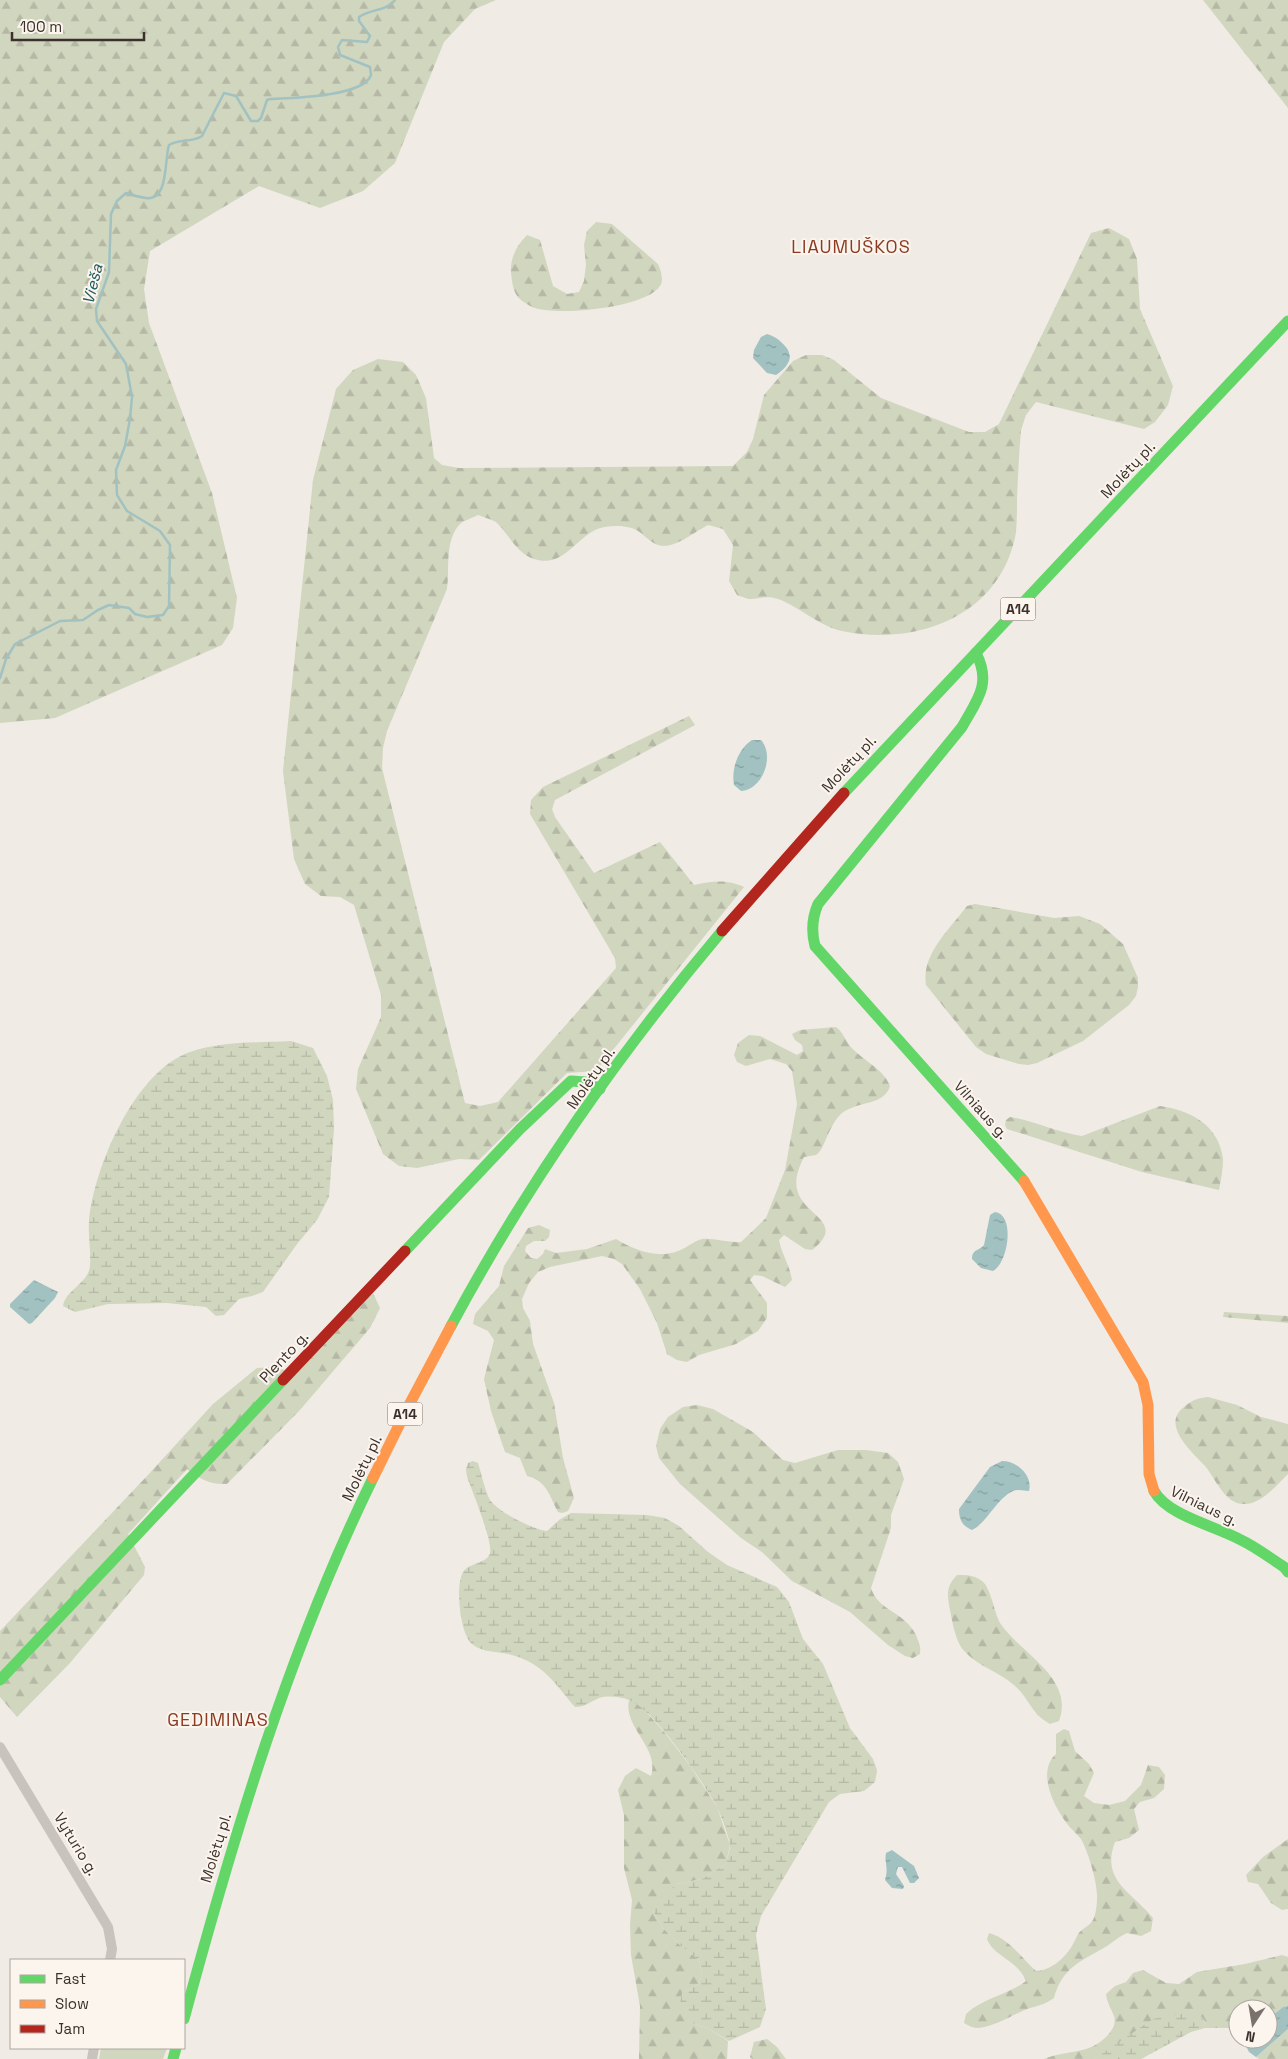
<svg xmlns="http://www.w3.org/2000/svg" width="1288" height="2059" viewBox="0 0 1288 2059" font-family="'Space Grotesk',sans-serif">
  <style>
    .grass { fill: #d1d6bf }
    .forest { fill: url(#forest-firs) }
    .wetland { fill: url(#wetland-marsh) }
    .water { fill: url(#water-ripples) }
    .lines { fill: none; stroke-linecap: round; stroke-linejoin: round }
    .stream { stroke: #a1c2c1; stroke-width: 2.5 }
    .street { stroke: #c9c3be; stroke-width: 10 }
    .fast { stroke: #63d668; stroke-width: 11 }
    .slow { stroke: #ff974d; stroke-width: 11 }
    .jam { stroke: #b3261e; stroke-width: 11 }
    .labels { text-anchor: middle; stroke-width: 4; stroke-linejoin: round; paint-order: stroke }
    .shield { fill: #fbf5ee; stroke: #756b66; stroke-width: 1 }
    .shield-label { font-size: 14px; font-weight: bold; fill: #3b302b }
    .street-label { font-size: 15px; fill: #3b302b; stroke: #fbf5ee }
    .water-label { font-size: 16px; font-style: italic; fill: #1f5a5e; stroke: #fbf5ee }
    .quarter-label { font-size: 18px; letter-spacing: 1px; fill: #8c3b22; stroke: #fbf5ee }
  </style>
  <defs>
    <pattern id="forest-firs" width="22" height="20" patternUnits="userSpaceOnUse" patternTransform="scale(1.25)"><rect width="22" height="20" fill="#d1d6bf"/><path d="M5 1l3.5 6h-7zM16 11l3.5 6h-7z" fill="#b4b8a4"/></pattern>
    <pattern id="wetland-marsh" width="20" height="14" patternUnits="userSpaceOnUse" patternTransform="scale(1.25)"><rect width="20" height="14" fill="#d1d6bf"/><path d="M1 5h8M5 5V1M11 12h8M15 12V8" fill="none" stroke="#b4b8a4"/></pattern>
    <pattern id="water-ripples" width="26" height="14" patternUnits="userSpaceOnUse" patternTransform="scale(1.25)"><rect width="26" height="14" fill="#a1c2c1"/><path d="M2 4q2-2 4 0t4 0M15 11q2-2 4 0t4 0" fill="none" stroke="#849e9d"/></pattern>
  </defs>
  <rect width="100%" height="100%" fill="#f0ebe5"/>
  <path class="grass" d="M101 2048H167L163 2059H99Z"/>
  <g class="forest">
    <path d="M0 0H496L475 9 444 42 395 163 363 191 320 208 259 186 150 251 144 289 149 323 212 493 237 598 233 628 222 645 55 718 0 723Z"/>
    <path d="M1203 0H1288V108Z"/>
    <path d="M596 222 612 224 658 264C661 271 664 280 660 286 646 308 558 316 535 308 531 307 525 303 521 300 513 294 512 282 511 272 510 258 517 245 527 235L540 240 553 286 567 294 579 292 584 281 586 265 584 245 587 231Z"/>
    <path d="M1109 228 1129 239 1137 259 1140 309 1173 386 1168 405 1155 422 1144 429 1036 402 1026 415 1021 430C1019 453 1018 475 1017 498 1017 509 1017 521 1016 532 1002 615 917 647 842 631 819 626 800 607 778 599 768 595 758 599 748 599 745 598 740 596 737 595L729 581 733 545 723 529 708 525C696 531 678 546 664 546 653 546 647 537 638 531 629 525 611 525 600 528 576 536 564 569 534 559 515 552 509 534 496 522 491 519 483 517 478 515 473 518 464 520 460 524 444 541 450 569 447 589L387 731 383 748 382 768 465 1103 480 1106 498 1102 616 968 615 958 530 814 531 800 543 787 689 716 695 725 555 800 552 809 555 817 594 873 660 842 694 885C713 881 726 879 744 887L596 1071 567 1073 479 1160 459 1159 417 1168 399 1166 383 1154 356 1089 358 1069 381 1017V995L354 905 340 897 321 896 305 884 294 859 283 771 313 480 336 389 353 370 378 359 403 362 416 375 426 398 434 458 442 465 459 468 733 466 747 452 753 439 764 395 793 361 806 355H822L834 360 881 398 969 432H985L999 424 1091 233Z"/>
    <path d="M975 904 1054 918 1079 916 1100 924 1123 944 1138 978V987L1136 996 1129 1005 1083 1041 1037 1063 1028 1065 1019 1064 986 1054 976 1047 926 985C921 954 950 929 967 906Z"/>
    <path d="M836 1027C843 1032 845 1040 850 1046 863 1061 883 1068 890 1086 884 1106 860 1100 842 1113 828 1125 825 1150 816 1155 812 1156 808 1156 804 1157 798 1169 793 1182 799 1195 809 1217 845 1224 812 1250L805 1249 784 1235 779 1240C782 1255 790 1266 792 1280L785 1287 762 1276 754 1275 750 1280 767 1303V1318L758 1331 736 1344 699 1355 687 1362 677 1360 667 1354 657 1323 640 1289 622 1264 614 1259 602 1256 550 1267 538 1272 529 1283 522 1299 523 1308 530 1321 533 1344 554 1403 563 1458 574 1498 568 1511 562 1513 558 1512C549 1495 547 1481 527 1476L520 1458 505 1452 491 1411 484 1379 494 1340 488 1331 473 1324 475 1314 499 1286 504 1266 528 1228 539 1225 550 1230 549 1237 545 1241H534L526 1246 525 1251 531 1258 537 1259 543 1254 545 1249 556 1253 587 1249 616 1239C634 1250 657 1259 678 1251 686 1248 694 1241 702 1239 715 1238 728 1243 741 1242L766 1218 785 1170 797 1104 792 1071 786 1064 770 1059 746 1066 737 1062 734 1055 738 1043 749 1035 760 1036 797 1055 803 1051 802 1045 795 1040 792 1034 800 1030Z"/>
    <path d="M1160 1106C1190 1110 1219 1125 1223 1159 1223 1169 1221 1180 1219 1190L1142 1172 1007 1129 1005 1125 1006 1120 1010 1117C1035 1121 1058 1133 1082 1136Z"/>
    <path d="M373 1293 380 1308 370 1328 300 1410 227 1484C210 1485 200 1479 187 1469L128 1534 145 1567 144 1575 70 1663 17 1717 0 1697V1631L147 1476 213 1404 257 1368 275 1367 296 1374Z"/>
    <path d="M1224 1312 1288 1316V1323L1223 1317Z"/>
    <path d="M1208 1397 1237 1405 1261 1417 1288 1424V1474C1277 1485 1261 1504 1245 1504 1225 1505 1216 1479 1205 1466 1193 1453 1160 1425 1184 1407 1192 1400 1198 1398 1208 1397Z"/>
    <path d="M697 1405 713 1409 753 1432 783 1460 795 1463 838 1450H866L888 1453 898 1462 904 1479 891 1515V1528L871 1588C878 1611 904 1611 916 1635 919 1643 921 1646 920 1654L913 1658 905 1656 888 1645 850 1612 792 1581 762 1552 741 1538 680 1484 659 1458 656 1446 660 1429 668 1417 683 1407Z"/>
    <path d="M957 1575C967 1575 974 1575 982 1581 991 1588 994 1612 1000 1623 1021 1654 1075 1678 1059 1721L1050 1724C1031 1714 1029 1698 1014 1685 998 1671 974 1665 961 1647 955 1637 952 1621 950 1610 947 1595 946 1586 957 1575Z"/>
    <path d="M629 1700 639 1704 665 1733 691 1767 717 1807 730 1845 726 1864 702 1879 677 1884 653 1911 662 1927 680 1945 699 1960 702 1973 699 1984 682 1993 689 2022 707 2028 728 2041 727 2059H639L640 2006 631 1955 630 1925 632 1900 624 1868V1815L618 1790 625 1776 636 1768 651 1776C660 1747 623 1728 629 1700Z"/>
    <path d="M1064 1729 1069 1731 1075 1751 1089 1764 1094 1773 1084 1796 1094 1803 1109 1805 1125 1801 1141 1785 1148 1765 1159 1767 1165 1775 1164 1789 1154 1798 1140 1802 1134 1809 1139 1830 1129 1838 1115 1842C1100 1881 1133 1893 1153 1918L1151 1931 1141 1936 1127 1933C1119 1937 1114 1941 1107 1946 1082 1961 1062 1967 1054 1998 1045 2004 1041 2005 1030 2008 1013 2014 997 2026 979 2028 973 2028 969 2026 964 2023L966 2014C983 1998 1008 1995 1026 1981 1018 1960 994 1957 987 1939L989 1933C1010 1939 1020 1957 1036 1971 1055 1970 1070 1953 1077 1936 1080 1929 1089 1927 1093 1920 1096 1914 1097 1905 1097 1898 1098 1884 1088 1851 1081 1839 1077 1834 1072 1830 1068 1825 1054 1807 1036 1772 1056 1754V1734Z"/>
    <path d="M1288 1839V1909L1282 1910 1271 1903 1258 1884 1248 1882 1246 1875 1263 1857Z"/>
    <path d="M1282 1955 1288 1957V2006L1283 2007 1268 2019V2009H1238V2033L1228 2028H1205L1204 2018 1110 2049 1094 2059H1044C1058 2053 1073 2053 1086 2049 1098 2046 1119 2030 1114 2016 1111 2008 1107 2003 1106 1994L1115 1986 1126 1982 1133 1973 1143 1970 1166 1983 1179 1984 1197 1972 1245 1964Z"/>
    <path d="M1288 2029V2059H1259L1256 2057Z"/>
    <path d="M767 2039 777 2047 786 2059H752L750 2057 754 2042Z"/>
  </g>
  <g class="wetland">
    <path d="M291 1041 313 1048 327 1076 333 1100 334 1129 329 1197 317 1220 297 1244 263 1292 252 1296 239 1299 224 1315 216 1316 206 1307 167 1303 108 1304 75 1312 63 1306C66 1289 88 1284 90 1266 91 1251 88 1236 89 1221 94 1167 135 1071 190 1052 221 1041 258 1043 291 1041Z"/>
    <path d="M473 1461 478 1463C481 1473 485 1491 490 1500 498 1512 534 1530 547 1531L559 1520 571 1513 647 1515 665 1518 679 1526 708 1552 727 1565 777 1587 789 1602 803 1639 823 1664 850 1728 873 1759 877 1770 875 1782 864 1791 840 1794 829 1802 761 1916 756 1935 766 2009 760 2027 729 2041 707 2028 689 2022 679 2009 682 1993 699 1984 702 1973 699 1960 680 1945 662 1927 653 1911 658 1899 677 1884 702 1879 726 1864C727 1858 730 1851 730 1845 729 1836 720 1813 716 1805 702 1781 654 1709 629 1700 621 1697 608 1695 599 1698 590 1702 585 1707 575 1707 556 1685 543 1663 512 1655 499 1651 482 1653 472 1644 460 1634 455 1585 463 1572 470 1562 487 1564 490 1553 493 1542 472 1490 467 1477L466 1469 468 1463Z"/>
    <path d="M1193 2013 1204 2018 1205 2028 1191 2032 1141 2059H1094L1153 2019 1170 2015Z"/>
  </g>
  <g class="water">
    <path d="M767 334C773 336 777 338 781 342 796 355 790 365 776 375L767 373 753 358 754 350 761 337Z"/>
    <path d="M752 740H761C775 755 763 790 741 791L734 785C731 769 738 749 752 740Z"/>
    <path d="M995 1212C1016 1215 1008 1264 993 1271L981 1268 972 1259C972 1249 979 1251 984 1245L990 1215Z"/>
    <path d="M34 1280 58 1292 55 1298 32 1323 29 1324 10 1307V1304Z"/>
    <path d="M1002 1461C1017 1461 1033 1475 1029 1491 1024 1491 1019 1489 1013 1491 996 1499 987 1523 972 1530 962 1526 959 1519 959 1509L990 1467Z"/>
    <path d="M892 1850 914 1866 919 1878 914 1883H910L902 1867H898L896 1874 904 1886 903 1889 892 1888 885 1880C889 1867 884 1863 886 1853Z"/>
    <path d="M1288 2006V2029L1256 2057 1249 2052 1243 2040 1268 2039V2019L1283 2007Z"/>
  </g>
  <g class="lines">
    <path class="stream" d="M0 678 6 659 15 644 60 621 83 620 98 610 109 605 129 608 135 614 147 617 163 615 169 606 170 545 160 531 127 511 117 495 116 470 125 446 130 419 132 397 126 364 97 321 96 309 109 272 111 214 117 201 126 193C132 195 139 197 146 198 169 201 164 161 169 145 181 138 192 143 202 136L224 93 236 96 251 121H258L261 118 267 100 270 99C289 98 364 97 371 75 371 74 370 68 370 67L340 55 338 47 342 40 367 42 370 36 359 21V17C370 9 387 11 395 0"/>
    <g class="street">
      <path d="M0 1747 108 1927 112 1949 110 1960"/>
      <path d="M92 2059 94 2048"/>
    </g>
    <g class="fast">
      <path d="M976 653C992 684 977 700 962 727L818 904C812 918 811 931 815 946L1024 1181"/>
      <path d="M844 793 1288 321"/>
      <path d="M405 1251 520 1129 571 1081 586 1082 600 1089"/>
      <path d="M451 1326C526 1186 619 1053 722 931"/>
      <path d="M1154 1491C1168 1516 1216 1526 1241 1540 1256 1547 1270 1558 1284 1567L1288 1572"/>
      <path d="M0 1680 283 1380"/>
      <path d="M184 2019C234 1834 289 1650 373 1478"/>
      <path d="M173 2059 176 2048"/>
    </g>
    <g class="slow">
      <path d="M1024 1181 1143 1382 1148 1405 1149 1474 1154 1491"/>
      <path d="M373 1478 409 1405 451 1326"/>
    </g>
    <g class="jam">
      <path d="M722 931 844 793"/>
      <path d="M283 1380 405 1251"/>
    </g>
  </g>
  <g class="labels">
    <g class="shield">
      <rect x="1000.5" y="597.5" width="35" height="23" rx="4"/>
      <rect x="387.5" y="1402.5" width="35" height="23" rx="4"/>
    </g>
    <g class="shield-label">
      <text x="1018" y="614">A14</text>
      <text x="405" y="1419">A14</text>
    </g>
    <g class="street-label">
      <text transform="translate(1128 470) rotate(-47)" y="5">Molėtų pl.</text>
      <text transform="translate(849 764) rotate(-47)" y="5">Molėtų pl.</text>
      <text transform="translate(591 1078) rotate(-55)" y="5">Molėtų pl.</text>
      <text transform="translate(981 1110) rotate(48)" y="5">Vilniaus g.</text>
      <text transform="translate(284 1357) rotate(-47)" y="5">Plento g.</text>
      <text transform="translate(362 1468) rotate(-64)" y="5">Molėtų pl.</text>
      <text transform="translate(1204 1506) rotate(26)" y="5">Vilniaus g.</text>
      <text transform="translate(76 1844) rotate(59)" y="5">Vyturio g.</text>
      <text transform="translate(216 1848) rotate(-73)" y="5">Molėtų pl.</text>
    </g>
    <g class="water-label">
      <text transform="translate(92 284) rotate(-76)" y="6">Vieša</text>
    </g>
    <g class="quarter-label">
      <text x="851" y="253">LIAUMUŠKOS</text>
      <text x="218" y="1726">GEDIMINAS</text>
    </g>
  </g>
  <rect x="10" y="1959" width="175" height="90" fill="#fbf5ee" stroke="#aea6a0"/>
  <rect x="20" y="1975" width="25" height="8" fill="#63d668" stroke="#aea6a0"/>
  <text x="55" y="1984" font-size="15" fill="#3b302b">Fast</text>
  <rect x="20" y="2000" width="25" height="8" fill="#ff974d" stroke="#aea6a0"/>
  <text x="55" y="2009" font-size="15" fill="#3b302b">Slow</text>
  <rect x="20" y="2025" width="25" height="8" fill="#b3261e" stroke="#aea6a0"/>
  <text x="55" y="2034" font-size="15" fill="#3b302b">Jam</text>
  <g transform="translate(1253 2024) rotate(192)"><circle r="24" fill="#fbf5ee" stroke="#aea6a0"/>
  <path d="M0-4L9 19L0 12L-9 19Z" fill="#7a716c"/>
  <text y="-8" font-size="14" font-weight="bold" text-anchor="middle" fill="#3b302b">N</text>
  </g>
  <path d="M12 32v8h132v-8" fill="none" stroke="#3b302b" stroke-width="2.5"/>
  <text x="20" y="32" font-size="15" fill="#3b302b" stroke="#fbf5ee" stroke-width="4" paint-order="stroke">100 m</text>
</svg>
